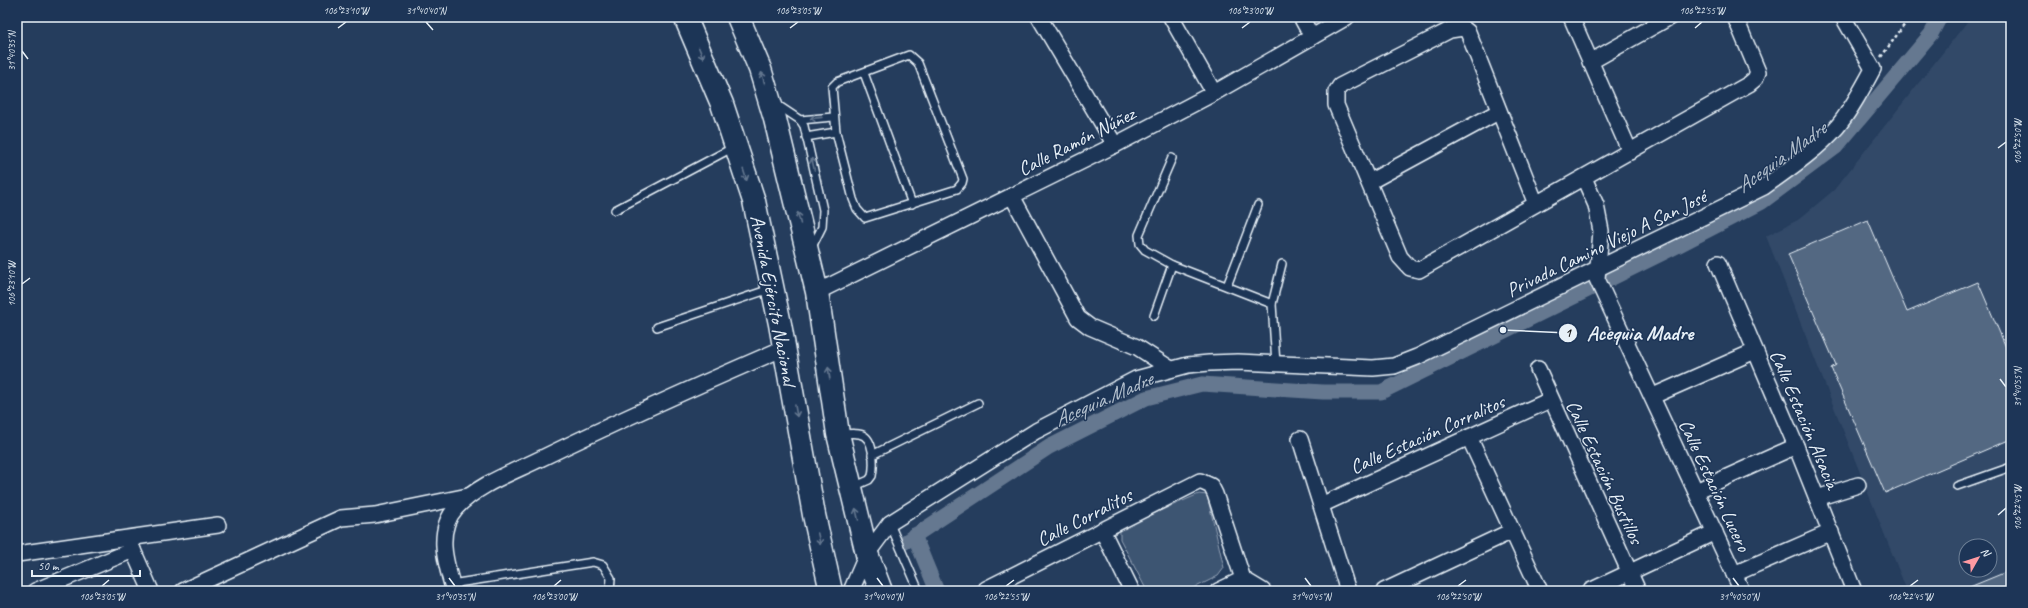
<svg xmlns="http://www.w3.org/2000/svg" width="2028" height="608" viewBox="0 0 2028 608" font-family="Caveat,sans-serif">
  <style>
    .built { fill: #334a68; fill-rule: evenodd }
    .green { fill: #3e5472; stroke: #93a2b5 }
    .lines { fill: none; stroke-linecap: round; stroke-linejoin: round }
    .canal { stroke: #657890; stroke-width: 15 }
    .building { fill: #536782; stroke: #e8f1f8 }
    .lane-casing { stroke: #e8f1f8; stroke-width: 10 }
    .street-casing { stroke: #e8f1f8; stroke-width: 18 }
    .primary-casing { stroke: #e8f1f8; stroke-width: 25 }
    .path { stroke: #e8f1f8; stroke-width: 2.5; stroke-dasharray: 3 3; stroke-linecap: butt }
    .lane { stroke: #1d3557; stroke-width: 7 }
    .street { stroke: #1d3557; stroke-width: 15 }
    .primary { stroke: #1d3557; stroke-width: 22 }
    .oneway { stroke: #64778f }
    .ticks { fill: none; stroke: #e8f1f8; stroke-width: 1.5 }
    .labels { text-anchor: middle; stroke-width: 3; stroke-linejoin: round; paint-order: stroke }
    .street-label { font-size: 20px; fill: #e8f1f8; stroke: #1d3557 }
    .water-label { font-size: 21px; font-style: italic; fill: #b4c1ce; stroke: #1d3557 }
    .leader { fill: none; stroke: #e8f1f8; stroke-width: 1.5 }
    .callout-dot { fill: #e8f1f8; stroke: #1d3557; stroke-width: 1.5 }
    .mark-label { font-size: 12px; text-anchor: middle; font-weight: bold; fill: #111 }
    .callout-label { font-size: 21px; text-anchor: middle; font-weight: bold; fill: #e8f1f8; stroke: #1d3557; stroke-width: 3; stroke-linejoin: round; paint-order: stroke }
    .neatline { fill: none; stroke: #e8f1f8; stroke-width: 1.5 }
    .ticks-label { font-size: 10px; text-anchor: middle; fill: #e8f1f8 }
  </style>
  <rect width="100%" height="100%" fill="#253d5d"/>
  <filter id="ink" filterUnits="userSpaceOnUse"><feTurbulence type="fractalNoise" baseFrequency=".025" numOctaves="2"/><feDisplacementMap in="SourceGraphic" scale="8" xChannelSelector="R" yChannelSelector="G"/><feConvolveMatrix kernelMatrix="1 2 1 2 8 2 1 2 1" color-interpolation-filters="sRGB"/></filter>
  <g filter="url(#ink)">
    <path class="built" d="M1971 17 2011 18V591H1907L1766 236 1798 220 1834 190ZM1966 546H1990V570H1966Z"/>
    <path class="green" d="M1199 494 1207 495 1224 568 1218 576 1188 591H1147L1120 539V528Z"/>
    <g class="lines">
      <g class="canal">
        <path d="M914 535 937 591"/>
        <path d="M905 542 1049 447 1146 398 1202 384 1323 392H1381L1679 245 1762 202 1836 147 1931 34 1940 17"/>
      </g>
    </g>
    <g class="building">
      <path d="M1868 220 1907 312 1978 282 2011 359V439L1885 493 1831 368 1836 365 1788 254Z"/>
      <path d="M2011 570V591H1960Z"/>
    </g>
    <g class="lines">
      <defs>
        <g id="lane">
          <path d="M909 55 918 63 963 179 962 183 957 189 865 218 857 209 853 199 836 132 832 87 837 82Z"/>
          <path d="M864 73 912 204"/>
          <path d="M776 104 800 120 804 126 823 210 822 227 812 247"/>
          <path d="M800 120 833 117"/>
          <path d="M806 137 836 132"/>
          <path d="M1172 158 1139 235 1140 244 1145 250 1172 265 1272 304 1276 364"/>
          <path d="M615 210 734 147"/>
          <path d="M1227 286 1258 205"/>
          <path d="M1272 304 1282 264"/>
          <path d="M1154 316 1172 265"/>
          <path d="M657 327 770 289"/>
          <path d="M840 434C846 434 853 433 859 434 875 436 874 465 872 476L869 480 853 487"/>
          <path d="M872 455 978 403"/>
          <path d="M1957 486 2011 467"/>
          <path d="M890 524 919 591"/>
          <path d="M451 584 593 562 603 565 611 578 610 591"/>
        </g>
        <g id="street">
          <path d="M1039 17 1115 145"/>
          <path d="M1171 17 1214 93"/>
          <path d="M1301 17 1312 37"/>
          <path d="M1571 17 1630 152"/>
          <path d="M1590 62 1670 17"/>
          <path d="M1584 178 1596 205 1601 231 1597 279 1742 591"/>
          <path d="M1369 182 1498 112"/>
          <path d="M1012 196 1078 318 1090 327 1137 347 1171 369"/>
          <path d="M1536 204 1468 32 1463 28 1450 30 1340 86 1336 92V105L1400 257 1410 268 1419 270 1749 84 1755 79 1758 72 1735 17"/>
          <path d="M1718 263 1796 446 1854 591"/>
          <path d="M817 292 1115 145 1214 93 1347 17"/>
          <path d="M1538 369 1638 591"/>
          <path d="M1653 396 1755 351"/>
          <path d="M1469 437 1540 591"/>
          <path d="M1300 439 1348 591"/>
          <path d="M1696 491 1796 446"/>
          <path d="M1817 498 1858 485"/>
          <path d="M1321 505 1550 400"/>
          <path d="M1102 530 1132 591"/>
          <path d="M129 541 151 591"/>
          <path d="M17 554 218 525"/>
          <path d="M1734 574 1831 532"/>
          <path d="M1243 579 1263 591"/>
          <path d="M986 589 1200 481 1211 486 1215 494 1243 579"/>
          <path d="M35 591 133 550"/>
          <path d="M183 591 341 518 375 515 468 496"/>
          <path d="M454 591C446 565 435 531 456 508 478 484 514 472 542 458 622 419 703 383 784 348"/>
          <path d="M851 591 867 554 890 523 1036 431 1136 379 1188 365 1209 363 1238 362 1373 368 1394 366 1417 357 1764 187C1789 169 1817 150 1837 127 1852 109 1862 89 1873 69L1843 17"/>
          <path d="M1218 591 1243 579"/>
          <path d="M1384 591 1512 531"/>
          <path d="M1590 591 1715 532"/>
        </g>
        <g id="primary">
          <path d="M685 17 722 104 754 201 780 324 814 515 831 591"/>
          <path d="M738 17 760 69 775 119 817 292 838 434 867 554 881 591"/>
        </g>
      </defs>
      <use href="#lane" class="lane-casing"/>
      <use href="#street" class="street-casing"/>
      <use href="#primary" class="primary-casing"/>
      <path class="path" d="M1881 57 1910 17"/>
      <use href="#lane" class="lane"/>
      <use href="#street" class="street"/>
      <use href="#primary" class="primary"/>
    </g>
    <defs><path id="oneway-shaft" d="M-6 0H5M1.5-3L5.5 0L1.5 3" fill="none" stroke-width="1.6" stroke-linecap="round" stroke-linejoin="round"/></defs>
    <g class="oneway">
      <use href="#oneway-shaft" transform="translate(701 53) rotate(68)"/>
      <use href="#oneway-shaft" transform="translate(763 78) rotate(-107)"/>
      <use href="#oneway-shaft" transform="translate(816 118) rotate(174)"/>
      <use href="#oneway-shaft" transform="translate(813 164) rotate(-103)"/>
      <use href="#oneway-shaft" transform="translate(745 175) rotate(72)"/>
      <use href="#oneway-shaft" transform="translate(799 218) rotate(-104)"/>
      <use href="#oneway-shaft" transform="translate(829 373) rotate(-98)"/>
      <use href="#oneway-shaft" transform="translate(796 411) rotate(80)"/>
      <use href="#oneway-shaft" transform="translate(857 514) rotate(-103)"/>
      <use href="#oneway-shaft" transform="translate(819 539) rotate(78)"/>
    </g>
  </g>
  <path class="ticks" d="M426 22 433 30M338 28 346 22M790 28 798 22M1242 28 1250 22M1695 28 1702 22M22 51 28 59M1998 148 2006 142M22 284 30 278M2000 379 2006 387M1998 515 2006 508M449 578 455 586M877 578 883 586M1305 578 1311 586M1733 578 1739 586M102 586 109 580M554 586 561 580M1006 586 1014 580M1458 586 1466 580M1910 586 1918 580"/>
  <g class="labels">
    <g class="street-label">
      <text transform="translate(1076 141) rotate(-27)" y="7">Calle Ramón Núñez</text>
      <text transform="translate(1606 243) rotate(-26)" y="7">Privada Camino Viejo A San José</text>
      <text transform="translate(774 300) rotate(79)" y="7">Avenida Ejército Nacional</text>
      <text transform="translate(1805 419) rotate(67)" y="7">Calle Estación Alsacia</text>
      <text transform="translate(1427 434) rotate(-24)" y="7">Calle Estación Corralitos</text>
      <text transform="translate(1605 472) rotate(65)" y="7">Calle Estación Bustillos</text>
      <text transform="translate(1715 485) rotate(65)" y="7">Calle Estación Lucero</text>
      <text transform="translate(1084 517) rotate(-27)" y="7">Calle Corralitos</text>
    </g>
    <g class="water-label">
      <text transform="translate(1781 157) rotate(-36)" y="7">Acequia Madre</text>
      <text transform="translate(1103 399) rotate(-24)" y="7">Acequia Madre</text>
    </g>
  </g>
  <path class="leader" d="M1503 330L1568 333"/>
  <g class="callout-dot">
    <circle cx="1503" cy="330" r="4"/>
    <circle cx="1568" cy="333" r="10"/>
  </g>
  <g class="mark-label">
    <text x="1568" y="337">1</text>
  </g>
  <g class="callout-label">
    <text x="1640" y="340">Acequia Madre</text>
  </g>
  <rect width="2028" height="608" fill="none" stroke="#1d3557" stroke-width="44"/>
  <g transform="translate(1978 558) rotate(51)"><circle r="19" fill="#1d3557" stroke="#6e8097"/>
  <path d="M0-3L7 15L0 10L-7 15Z" fill="#ff9aa2"/>
  <text y="-6" font-size="11" font-weight="bold" text-anchor="middle" fill="#e8f1f8">N</text>
  </g>
  <path d="M32 570v6h108v-6" fill="none" stroke="#e8f1f8" stroke-width="2"/>
  <text x="38" y="570" font-size="12" fill="#e8f1f8" stroke="#1d3557" stroke-width="3" paint-order="stroke">50 m</text>
  <rect x="22" y="22" width="1984" height="564" class="neatline"/>
  <g class="ticks-label">
    <text x="346" y="14">106°23'10"W</text>
    <text x="426" y="14">31°40'40"N</text>
    <text x="798" y="14">106°23'05"W</text>
    <text x="1250" y="14">106°23'00"W</text>
    <text x="1702" y="14">106°22'55"W</text>
    <text transform="translate(11 51) rotate(-90)" y="4">31°40'35"N</text>
    <text transform="translate(2017 142) rotate(-90)" y="4">106°22'50"W</text>
    <text transform="translate(11 284) rotate(-90)" y="4">106°23'10"W</text>
    <text transform="translate(2017 387) rotate(-90)" y="4">31°40'55"N</text>
    <text transform="translate(2017 508) rotate(-90)" y="4">106°22'45"W</text>
    <text x="102" y="600">106°23'05"W</text>
    <text x="455" y="600">31°40'35"N</text>
    <text x="554" y="600">106°23'00"W</text>
    <text x="883" y="600">31°40'40"N</text>
    <text x="1006" y="600">106°22'55"W</text>
    <text x="1311" y="600">31°40'45"N</text>
    <text x="1458" y="600">106°22'50"W</text>
    <text x="1739" y="600">31°40'50"N</text>
    <text x="1910" y="600">106°22'45"W</text>
  </g>
</svg>
